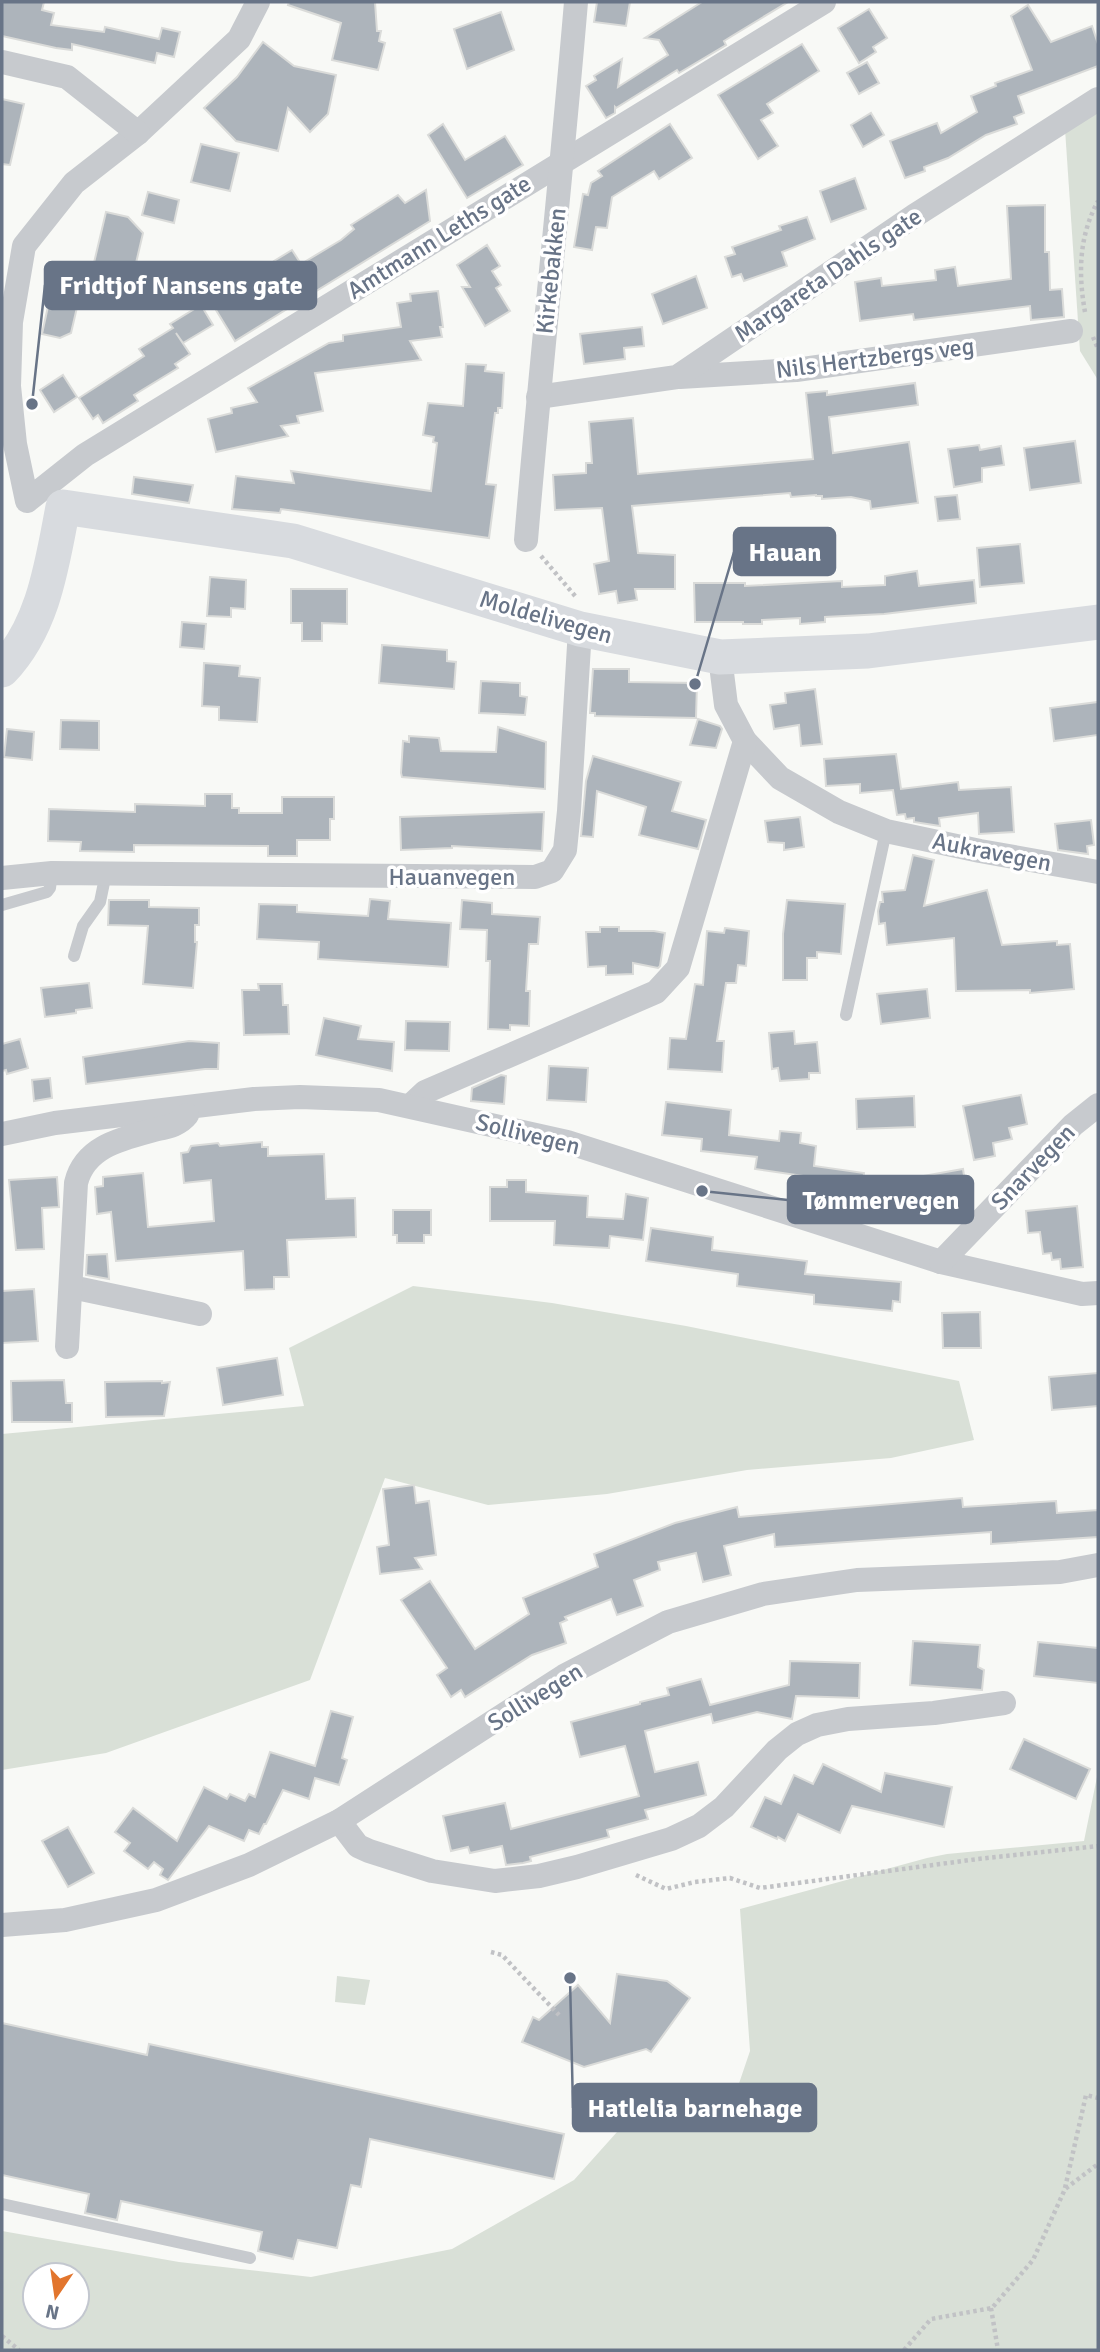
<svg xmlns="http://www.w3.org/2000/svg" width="1100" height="2352" viewBox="0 0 1100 2352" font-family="Signika,sans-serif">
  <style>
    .green { fill: #d9e0d7; fill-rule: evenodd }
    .building { fill: #adb4bb; stroke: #dadbd9; stroke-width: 2 }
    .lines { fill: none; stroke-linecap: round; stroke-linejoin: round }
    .path { stroke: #c1c2c5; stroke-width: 4.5; stroke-dasharray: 3.5 3.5; stroke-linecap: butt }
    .lane { stroke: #c7cace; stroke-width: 12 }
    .street { stroke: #c7cace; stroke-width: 24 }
    .secondary { stroke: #d8dbdf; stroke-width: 35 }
    .labels { text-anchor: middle; stroke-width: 7; stroke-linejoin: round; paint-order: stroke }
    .street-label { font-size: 24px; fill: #687487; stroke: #fff }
    .leader { fill: none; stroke: #687487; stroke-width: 2.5 }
    .callout-dot { fill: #687487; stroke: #fff; stroke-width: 2.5 }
    .callout { fill: #687487; stroke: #687487; stroke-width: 2.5 }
    .callout-label { font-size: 26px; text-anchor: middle; font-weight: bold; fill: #fff }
  </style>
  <rect width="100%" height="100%" fill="#f8f9f6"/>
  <g class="green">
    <path d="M1098 108V380L1080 351 1065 129Z"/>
    <path d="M413 1286 552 1303 686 1326 959 1381 974 1440 891 1458 747 1470 607 1494 488 1505 385 1478 310 1680 106 1753 2 1770V1434L304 1406 289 1348Z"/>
    <path d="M1098 1772V2350H2V2231L179 2262 311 2277 452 2249 574 2180 617 2132 730 2110 750 2051 740 1909 927 1858 947 1854 1084 1841ZM77 2275V2317H35V2275Z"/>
    <path d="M337 1976 370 1980 365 2005 335 2002Z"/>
  </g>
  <g class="building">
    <path d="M2 2H44L42 10 54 13 51 25 104 32 105 27 159 39 162 28 180 32 174 57 157 53 155 63 72 44V50L56 48 2 36Z"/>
    <path d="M289 2H375L377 31H381L379 41 385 43 378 70 332 60 341 23 288 5Z"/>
    <path d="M597 2H630L626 26 594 22Z"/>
    <path d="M702 2H788L732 36 724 41 726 45 679 73 677 70 616 108 615 107V113L606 118 586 86 596 80 594 76 622 59 618 87 668 55 659 40 645 38Z"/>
    <path d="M1028 5 1051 42 1092 26 1098 44V66L1018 96 1024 113 1014 117 1017 124 986 135 948 158 924 167 925 171 905 178 890 141 937 123 941 133 977 112 971 96 996 86 995 83 1032 70 1011 16Z"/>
    <path d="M869 9 887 38 873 47 876 52 859 63 838 28Z"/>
    <path d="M501 12 514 50 467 69 454 29Z"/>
    <path d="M263 42 294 66 336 75 328 114 310 132 288 108 278 151 236 141 204 108 237 77Z"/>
    <path d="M802 44 819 71 767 104 773 113 761 120 778 146 758 159 718 95Z"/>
    <path d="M867 62 879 83 859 94 847 73Z"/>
    <path d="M2 99 24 104 10 165 2 164Z"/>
    <path d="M871 113 884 135 863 147 851 125Z"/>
    <path d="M443 124 465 160 505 136 523 165 467 198 428 135Z"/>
    <path d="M670 124 692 158 659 179 654 171 612 197 607 228 596 227 592 250 574 247 583 194 588 195 591 183 602 176 598 171Z"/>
    <path d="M201 144 239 153 230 191 191 182Z"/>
    <path d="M855 178 866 209 831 222 820 191Z"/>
    <path d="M426 190 430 221 235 341 216 310 281 271 274 261 292 250 301 264 341 240 354 229 351 225 398 195 405 203Z"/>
    <path d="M148 192 179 200 174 223 142 215Z"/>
    <path d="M1045 205V252H1049L1050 290 1062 289 1064 317 1031 320 1030 306 914 320 913 314 860 321 855 282 881 278 882 286 936 280 935 270 955 267 958 286 1011 279 1007 206Z"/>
    <path d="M106 212 128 217 143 233 133 276 93 267Z"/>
    <path d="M807 217 815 239 782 252 787 266 744 281 741 274 732 277 725 257 735 254 732 247 781 230 779 226Z"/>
    <path d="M487 245 500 266 492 271 501 285 496 288 510 311 485 326 462 287H470L457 265Z"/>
    <path d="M55 274 93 283 88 304 78 303 71 333 60 338 42 334Z"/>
    <path d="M696 276 707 308 663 324 652 294Z"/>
    <path d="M438 291 443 327H440L442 337 410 341 421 360 315 373 323 411 297 416 299 423 281 426 288 436 216 452 208 419 232 413 231 408 257 402 248 388 329 343 343 341V335L401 327 397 303 411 301 410 294Z"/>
    <path d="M201 305 213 325 183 343 176 333 190 354 175 364 178 368 134 395 138 401 103 423 98 415 93 419 79 398 144 356 139 349 173 328 170 324Z"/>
    <path d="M642 327 644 346 624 348 625 359 584 364 580 334Z"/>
    <path d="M466 364 486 365 485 371 504 373 502 408H498V413H495L486 484 496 485 489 538 281 509 280 513 232 509 236 476 294 483 291 471 431 491 437 443 433 442 434 437 423 435 428 403 463 406Z"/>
    <path d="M63 375 77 397 54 412 40 390Z"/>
    <path d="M915 383 918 405 829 417 833 453 909 442 918 503 871 509 870 501 851 497 822 499V496H816V495L791 497 790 493 632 506 638 553 675 555V589H635L637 600 618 603 616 591 599 594 594 564 609 561 602 508 555 510 553 475 586 473V463H592L589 422 633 418 638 474 813 459 806 393 827 391V395Z"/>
    <path d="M1075 441 1081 483 1030 490 1024 448Z"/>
    <path d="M979 445 980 450 1001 446 1004 465 982 468V482L954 487 948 449Z"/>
    <path d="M134 477 193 485 189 503 132 494Z"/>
    <path d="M957 495 960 519 938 521 935 497Z"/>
    <path d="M1020 544 1024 583 980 587 977 548Z"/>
    <path d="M917 571 919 586 974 580 976 603 884 614 825 617V622L800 624V618L762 620V624H743V622H695L694 583H745V586L842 581V587L885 585V576Z"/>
    <path d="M210 577 246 580 245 609 231 608V617L207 616Z"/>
    <path d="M291 589H347V624L322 623V641H302V623H291Z"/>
    <path d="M182 622 206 624 204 649 180 647Z"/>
    <path d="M382 645 447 650V661L456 662 454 689 379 683Z"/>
    <path d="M204 663 240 666 239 676 260 678 257 722 219 720V707L202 706Z"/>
    <path d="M593 669H629V682L697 683 696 718 595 716V713H590Z"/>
    <path d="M481 681 520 683V696L527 697 525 715 479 713Z"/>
    <path d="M815 689 822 744 801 746 799 725 774 729 770 705 786 703 785 693Z"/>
    <path d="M1098 702V735L1054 741 1050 708Z"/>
    <path d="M698 719 720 726 722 729 716 748 690 745Z"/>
    <path d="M61 720 99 721V750L60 749Z"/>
    <path d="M498 727 546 742 545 789 402 777 401 773 403 741 409 742V736L439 738 441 751 496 752Z"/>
    <path d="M7 729 34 732 32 760 4 757Z"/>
    <path d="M896 754 901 789 958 782 959 790 1011 787 1014 832 979 834 978 813 939 818 940 826 914 822V818L906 819 905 814 897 815 893 790 860 793V784L826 786 824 759Z"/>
    <path d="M593 756 681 782 672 811 706 820 698 849 639 835 646 807 597 791 593 837 581 836 586 781Z"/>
    <path d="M205 794H232V808H239V813H282V797H334V819H330V840H297V856H268V846L134 845V852L80 851 81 842 48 841 49 809 135 812V804L205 806Z"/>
    <path d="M544 812 542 851 452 846V848L401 850 400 817Z"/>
    <path d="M800 817 804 847 784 850V843L768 842 765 821Z"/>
    <path d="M1091 820 1094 845 1087 846 1088 854 1058 850 1055 824Z"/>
    <path d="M913 855 934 860 924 906 987 890 1002 945 1057 941V945L1070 944 1074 989 1030 993V990L956 991 954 938 887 945 885 923 879 924 878 911 880 902H883L882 892 905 890Z"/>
    <path d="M370 899 390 901 388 919 451 923 448 967 318 959 319 942 257 939 259 904 297 905V912L368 916Z"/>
    <path d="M109 900H149V907L199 908V925H195V942H197L193 988 143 984 148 926 108 925Z"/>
    <path d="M462 900 492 903V914L540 917 538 944H529L526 991H530L529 1026 510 1025V1030L488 1029 490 961H486L487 930 460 929Z"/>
    <path d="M787 900 845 904 841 954 817 952V958H807V980H783V934Z"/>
    <path d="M600 927H619V931H654L665 933 660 966 658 968 633 963V974L606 975V966L588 967 586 932H600Z"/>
    <path d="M725 928 749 931 746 966 738 965 736 983H726L717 1041H724L722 1072 668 1069 670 1038 686 1039 695 984 703 985 707 931 724 933Z"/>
    <path d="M89 983 92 1008 76 1010V1013L45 1017 41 988Z"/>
    <path d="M258 984H282L283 1005H288L289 1034 244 1035 242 990H259Z"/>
    <path d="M927 989 930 1018 881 1024 877 994Z"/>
    <path d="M324 1018 361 1026 358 1039 394 1042 392 1071 316 1055Z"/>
    <path d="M406 1021 450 1022 449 1051 405 1050Z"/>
    <path d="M794 1031 795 1044 817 1042 820 1073H809V1079L780 1081 778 1068 772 1069 769 1033Z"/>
    <path d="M20 1039 28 1068 7 1074 6 1070 2 1071V1044Z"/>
    <path d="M189 1041 219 1043 218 1069H205L86 1084 83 1057Z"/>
    <path d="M549 1066 588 1068 586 1102 547 1100Z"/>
    <path d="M501 1075 506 1076 504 1104 471 1101 472 1088Z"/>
    <path d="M50 1078 52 1098 34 1101 32 1080Z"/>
    <path d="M1021 1095 1027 1124 1009 1128 1012 1139 993 1143 995 1156 974 1160 963 1106Z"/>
    <path d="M914 1096 915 1127 857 1129 856 1099Z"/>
    <path d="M666 1102 731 1110 729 1135 779 1141 780 1131 801 1133 800 1143 816 1146 814 1166 864 1173 860 1204 801 1196 804 1176 755 1169 757 1157 701 1151 702 1139 662 1135Z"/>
    <path d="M262 1142V1147H268V1156L324 1154 326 1199 355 1198 356 1237 287 1240 289 1277H274V1289L245 1290 243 1251 116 1261 111 1212 97 1214 95 1187 103 1186V1177L143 1173 148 1227 214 1221 211 1180 184 1183 181 1153 188 1152 191 1146 218 1143 220 1146Z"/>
    <path d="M963 1169 967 1195 960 1196 961 1199 946 1201 947 1212 928 1214V1211L890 1217 886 1198 926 1191 923 1176Z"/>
    <path d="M57 1177 59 1207 42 1208 44 1249 16 1250 9 1180Z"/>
    <path d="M507 1180H526V1192L588 1196 587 1217 623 1219 626 1194 648 1198 643 1240 610 1236 609 1248 554 1245 555 1221H490V1187H507Z"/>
    <path d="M1077 1206 1083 1267 1061 1269 1060 1259 1052 1260 1051 1253 1043 1254 1040 1232 1028 1233 1026 1211Z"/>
    <path d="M393 1210H431V1235H424V1243H397V1235H393Z"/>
    <path d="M651 1228 713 1237 712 1250 807 1261 805 1274 901 1282 900 1302 893 1301 892 1311 814 1304V1295L737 1286 738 1274 646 1261Z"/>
    <path d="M107 1254 109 1279 86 1275 87 1255Z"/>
    <path d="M34 1289 38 1341 2 1343V1291Z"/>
    <path d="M980 1312 981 1348H943L942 1313Z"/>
    <path d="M277 1358 283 1395 223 1405 217 1368Z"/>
    <path d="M1098 1373V1406L1052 1410 1049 1377Z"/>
    <path d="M64 1380 66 1403H72V1422H12L11 1381Z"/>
    <path d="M162 1381V1383L170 1382 164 1416 106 1417 105 1382Z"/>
    <path d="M414 1485 416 1503 429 1501 436 1555 415 1558 422 1569 380 1574 377 1547 389 1545 383 1489Z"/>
    <path d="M962 1498 963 1507 1056 1501 1057 1513 1098 1510V1537L991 1544V1532L775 1547 774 1534 724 1546 731 1575 703 1582 696 1553 658 1562 660 1570 634 1580 643 1606 617 1615 611 1599 565 1617 567 1620 560 1623 566 1643 532 1655 465 1697 461 1690 451 1697 437 1675 447 1668 401 1600 430 1581 475 1649 529 1614 523 1598 598 1567 594 1554 675 1523 737 1507 739 1517Z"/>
    <path d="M913 1641 980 1645 978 1667 984 1670 982 1690 910 1685Z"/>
    <path d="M1038 1642 1098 1648V1683L1034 1676Z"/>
    <path d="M790 1661 860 1663 859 1698 796 1696 792 1719 757 1712 713 1723 711 1714 645 1731 655 1772 698 1762 706 1795 645 1810 648 1819 607 1830 609 1837 530 1857 531 1861 523 1863 506 1865 502 1846 470 1853 468 1847 451 1851 443 1816 505 1803 511 1829 639 1796 625 1746 580 1757 571 1722 640 1704V1702L669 1695 667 1688 701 1679 710 1705 789 1685Z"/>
    <path d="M331 1711 353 1717 342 1758 347 1760 339 1785 315 1778 309 1799 283 1790 266 1824H264L259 1834 249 1830 244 1841 209 1826 168 1880 160 1875 163 1869 154 1862 148 1869 124 1851 130 1843 115 1832 133 1808 177 1841 204 1787 227 1799 230 1794 245 1801 249 1794 255 1797 270 1752 315 1766Z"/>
    <path d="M1024 1739 1090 1769 1076 1799 1010 1769Z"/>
    <path d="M823 1764 881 1792 885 1773 952 1787 944 1827 852 1806 840 1833 798 1814 785 1841 778 1837 777 1839 751 1827 765 1797 781 1804 794 1775 813 1784Z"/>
    <path d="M68 1827 94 1873 68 1887 42 1841Z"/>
    <path d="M617 1974 667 1981 690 1998 651 2052 646 2049 584 2067 522 2042 533 2017 539 2020 578 1985 610 2023Z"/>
    <path d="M2 2023 147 2055 149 2044 564 2134 554 2179 370 2139 361 2187 351 2185 337 2248 298 2240 293 2259 258 2251 262 2232 121 2201 117 2220 85 2213 89 2194 2 2175Z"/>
  </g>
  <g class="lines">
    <g class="path">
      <path d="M1085 312C1078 273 1079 236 1098 201"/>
      <path d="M1093 337 1098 349"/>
      <path d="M541 556 576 597"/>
      <path d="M636 1875 666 1889 695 1882 730 1878 760 1888 978 1859 1098 1846"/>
      <path d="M491 1952 502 1955 559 2015"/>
      <path d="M1065 2188 1086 2095 1098 2098"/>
      <path d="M991 2308 998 2350"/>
      <path d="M2 2336 19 2350"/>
      <path d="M904 2350 931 2319 992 2308 1033 2260 1065 2189 1098 2164"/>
    </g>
    <g class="lane">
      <path d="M2 905 47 892 50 888 52 873"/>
      <path d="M74 956 83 926 100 902 106 873"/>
      <path d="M846 1015 886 831"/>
      <path d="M2 2204 250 2258"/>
    </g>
    <g class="street">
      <path d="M258 2 239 39 138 133 74 183 24 246 11 322 9 386 15 444 27 501 85 455 824 2"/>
      <path d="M2 62 67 77 138 133"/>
      <path d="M680 377 796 370 1071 331"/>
      <path d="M538 397 677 377 914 216 1098 99"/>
      <path d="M526 540C541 360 561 181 576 2"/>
      <path d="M720 657 726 705 745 741 780 778 839 812 886 831 980 851 1098 872"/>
      <path d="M2 878 52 873 535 877 552 871 565 850 569 811 580 629"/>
      <path d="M410 1106 425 1092 656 992 678 968 745 741"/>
      <path d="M2 1134 55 1123 254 1099 300 1097 379 1100 567 1142 941 1262 1082 1294 1098 1293"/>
      <path d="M941 1262 1073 1125 1098 1105"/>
      <path d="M72 1289H81L200 1314"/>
      <path d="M67 1347 76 1183C85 1145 125 1138 158 1129 169 1127 180 1124 187 1115"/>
      <path d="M339 1821 358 1846 369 1851 432 1871 495 1881 539 1876 577 1867 671 1839 699 1826 724 1807 777 1750 797 1734 817 1725 848 1719 934 1713 1004 1703"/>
      <path d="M2 1925 65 1920 156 1900 249 1865 339 1821 564 1676 668 1622 763 1594 857 1580 1060 1572 1098 1565"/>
    </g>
    <path class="secondary" d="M2 670C44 626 52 564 63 507L293 541 580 629 720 657 868 651 1098 622"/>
  </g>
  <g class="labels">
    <g class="street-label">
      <text transform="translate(439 237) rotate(-32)" y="8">Amtmann Leths gate</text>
      <text transform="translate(551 271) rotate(-84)" y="8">Kirkebakken</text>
      <text transform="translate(828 275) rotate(-34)" y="8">Margareta Dahls gate</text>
      <text transform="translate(875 358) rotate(-7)" y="8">Nils Hertzbergs veg</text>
      <text transform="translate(546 617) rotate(16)" y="8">Moldelivegen</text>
      <text transform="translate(992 852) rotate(11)" y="8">Aukravegen</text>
      <text x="452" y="885">Hauanvegen</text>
      <text transform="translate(528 1134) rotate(14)" y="8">Sollivegen</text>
      <text transform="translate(1033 1167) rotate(-46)" y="8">Snarvegen</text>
      <text transform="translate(535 1697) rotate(-32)" y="8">Sollivegen</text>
    </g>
  </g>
  <path class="leader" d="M32 404L45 285M695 684L734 552M702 1191L788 1200M570 1978L573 2108"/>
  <g class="callout-dot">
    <circle cx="32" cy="404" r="7"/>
    <circle cx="695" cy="684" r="7"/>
    <circle cx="702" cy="1191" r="7"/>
    <circle cx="570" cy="1978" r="7"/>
  </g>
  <g class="callout">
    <rect x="45" y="262" width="271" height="47" rx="7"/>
    <rect x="734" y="528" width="101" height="47" rx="7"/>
    <rect x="788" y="1176" width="185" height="47" rx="7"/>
    <rect x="573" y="2084" width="243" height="47" rx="7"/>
  </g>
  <g class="callout-label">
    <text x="181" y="294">Fridtjof Nansens gate</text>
    <text x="785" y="561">Hauan</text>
    <text x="881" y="1209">Tømmervegen</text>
    <text x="695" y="2117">Hatlelia barnehage</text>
  </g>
  <rect width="1100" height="2352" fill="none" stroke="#687487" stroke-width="7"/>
  <g transform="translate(56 2296) rotate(193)"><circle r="33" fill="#ffffff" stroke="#c3c7cf" stroke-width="2"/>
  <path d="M0-5L12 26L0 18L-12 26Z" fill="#e2752d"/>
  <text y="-10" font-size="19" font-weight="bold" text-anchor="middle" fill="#687487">N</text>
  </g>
</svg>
